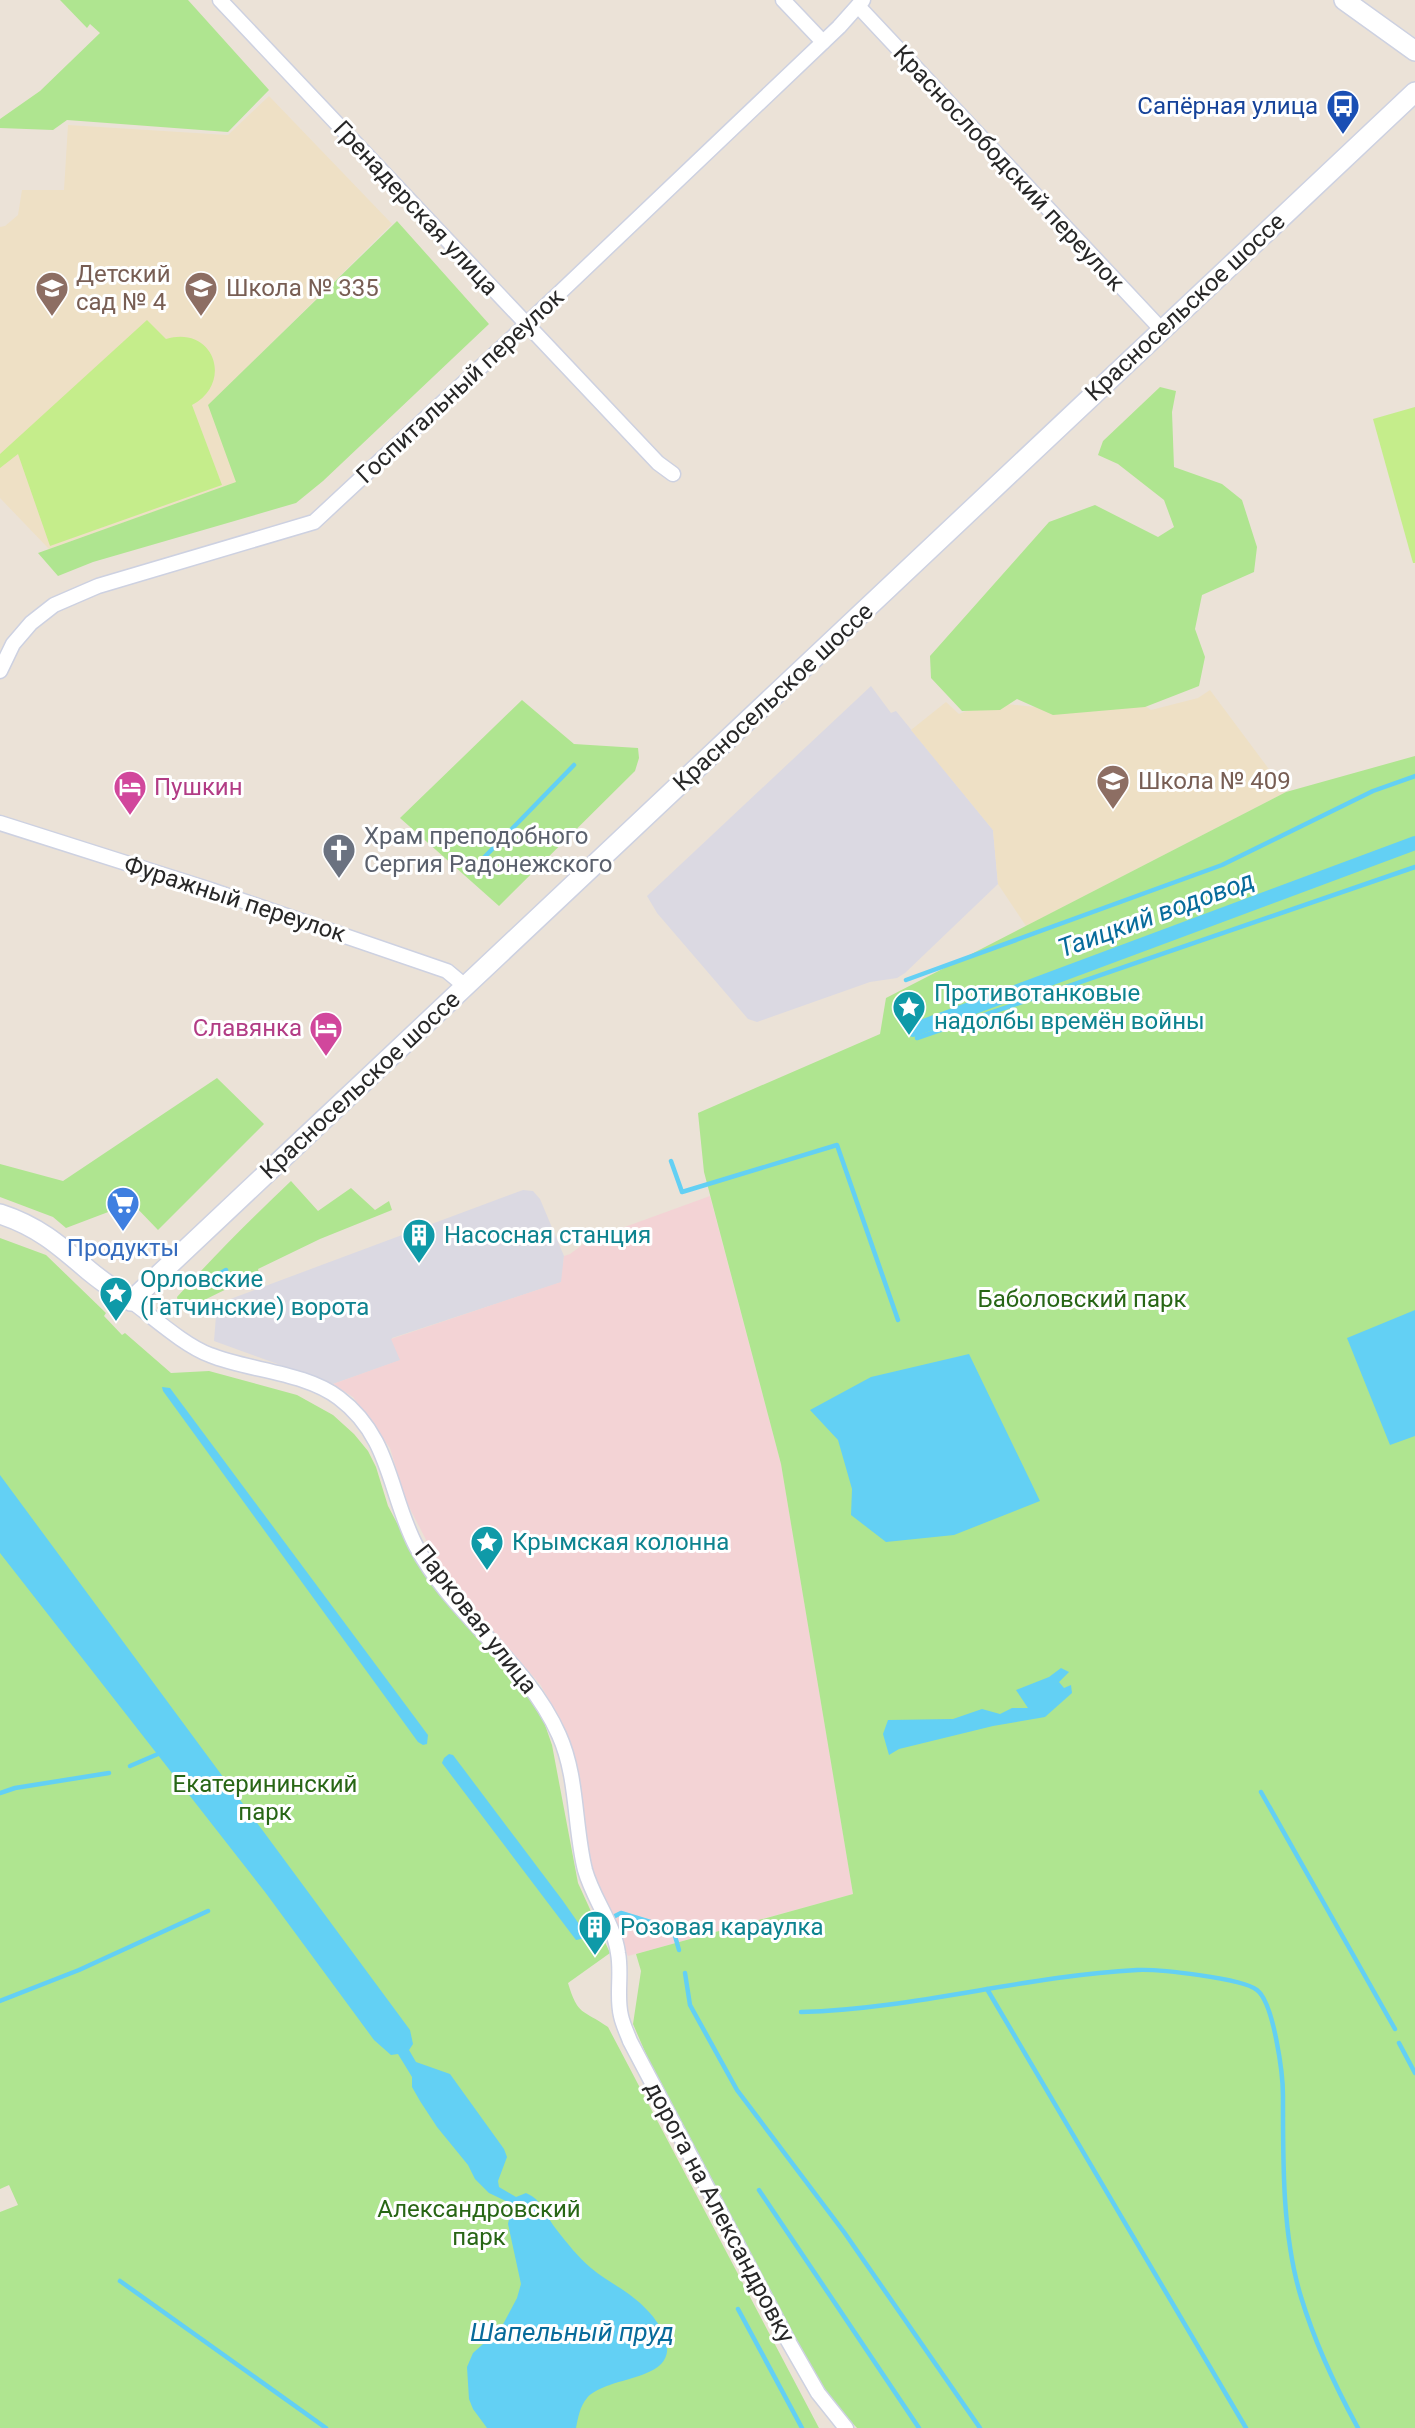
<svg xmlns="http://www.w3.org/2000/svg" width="1415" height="2428" viewBox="0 0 1415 2428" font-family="Roboto,sans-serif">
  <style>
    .industrial { fill: #dbd9e2 }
    .education { fill: #eee0c5 }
    .medical { fill: #f3d3d5 }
    .green { fill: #afe590 }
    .pitch { fill: #c5ed8b }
    .water { fill: #63d0f4 }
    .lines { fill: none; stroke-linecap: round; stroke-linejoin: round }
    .stream { stroke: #63d0f4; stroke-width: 4.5 }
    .canal { stroke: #63d0f4; stroke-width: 14 }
    .street-casing { stroke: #cdd1e1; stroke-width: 17 }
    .secondary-casing { stroke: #cdd1e1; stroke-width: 22 }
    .street { stroke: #fff; stroke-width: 14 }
    .secondary { stroke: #fff; stroke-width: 19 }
    .labels { text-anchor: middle; stroke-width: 6; stroke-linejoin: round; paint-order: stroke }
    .transit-label { font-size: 24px; fill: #164399; stroke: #fff; text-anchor: end }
    .street-label { font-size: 24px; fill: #272727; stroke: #fff }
    .education-label { font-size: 24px; fill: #785e54; stroke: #fff; text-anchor: start }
    .hotel-label { font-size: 24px; fill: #b23c85; stroke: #fff; text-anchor: start }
    .worship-label { font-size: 24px; fill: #5b616d; stroke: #fff; text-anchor: start }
    .culture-label { font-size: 24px; fill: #0d838f; stroke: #fff; text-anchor: start }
    .shop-label { font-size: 24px; fill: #366cbe; stroke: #fff }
    .park-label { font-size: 24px; fill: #286615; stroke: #fff }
    .water-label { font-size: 26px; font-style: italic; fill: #076b9b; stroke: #fff }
  </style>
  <rect width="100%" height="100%" fill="#ebe2d7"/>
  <g class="industrial">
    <path d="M871 686 891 713 896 711 993 830 998 884 905 973 897 978 870 982 757 1022 748 1019 657 913 647 896Z"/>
    <path d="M523 1190 533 1191 540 1199 564 1256 562 1282 392 1338 401 1360 333 1384 214 1341 216 1316 225 1301Z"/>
  </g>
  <g class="education">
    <path d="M269 96 392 224 209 405 237 482 49 549 0 498V227L5 226 18 215 22 190H64L68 125 228 135Z"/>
    <path d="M1102 674 1151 710 1198 698 1210 690 1286 792 1026 926 998 884 993 830 911 730 946 702 959 714 987 702 1064 710Z"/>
  </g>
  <path class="medical" d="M710 1196 781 1464 853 1894 628 1956 595 1884 587 1854 581 1786 573 1753 560 1719 540 1684 476 1612 438 1563 406 1501 390 1448 353 1397 333 1384 400 1360 391 1339 561 1282 564 1256 570 1254 589 1240Z"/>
  <g class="green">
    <path d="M60 0H188L269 90 228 132 67 120 53 130 0 128V119L40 91 100 33 90 24 87 28Z"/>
    <path d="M397 221 489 324 323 481 296 503 93 562 58 576 38 553 236 482 208 405Z"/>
    <path d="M1160 387 1176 391 1172 412 1174 467 1222 484 1242 500 1257 547 1254 572 1202 595 1195 629 1205 657 1199 686 1145 707 1053 715 1017 699 1000 710 962 711 931 678 930 656 1049 522 1095 505 1158 537 1174 527 1164 500 1118 464 1098 455 1103 441Z"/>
    <path d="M522 700 574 744 638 748 639 758 635 771 499 906 400 818Z"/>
    <path d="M1415 756V2428H857L830 2399 816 2376 652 2068 633 2024 641 1971 636 1954 853 1894 781 1464 704 1172 698 1113 880 1034 886 998 1286 792Z"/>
    <path d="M217 1078 264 1124 158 1230 132 1203 66 1228 53 1217 0 1197V1164L63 1181Z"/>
    <path d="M291 1181 318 1211 351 1188 375 1210 389 1201 392 1210 320 1239 258 1269 259 1273 186 1309 179 1306 177 1297C213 1257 252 1218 291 1181Z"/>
    <path d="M0 1238 46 1255 106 1313 104 1316 122 1335 125 1333 171 1373 209 1371 297 1395 333 1415 354 1434 368 1451 376 1467 388 1506 425 1576 519 1683 544 1722 552 1745 578 1883 610 1953 568 1983C578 2016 582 2009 608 2027L819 2428H0V2212L18 2205 9 2185 0 2189Z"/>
  </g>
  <g class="pitch">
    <path d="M147 320 166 339C214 325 234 383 192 405L222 485 50 546 18 454 0 468V454Z"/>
    <path d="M1415 407V563H1413L1373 419Z"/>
  </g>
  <g class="water">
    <path d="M1415 1310V1436L1390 1445 1347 1338Z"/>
    <path d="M969 1354 1040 1501 954 1535 886 1542 851 1515 852 1489 838 1440 810 1410 871 1377Z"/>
    <path d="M162 1387 170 1388 428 1735 427 1744 423 1745 418 1742 163 1391Z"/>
    <path d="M0 1475 410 2030 413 2044 409 2050 416 2062 450 2074 504 2149 507 2157 498 2181 499 2187 516 2197 526 2193C543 2200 545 2215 556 2229 567 2243 578 2257 591 2268 609 2283 631 2292 647 2310 657 2320 669 2338 667 2352 663 2381 606 2377 587 2398 580 2406 578 2418 576 2428H487L473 2409 469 2399 467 2367 473 2353 501 2328 517 2298 521 2284 508 2224 512 2204 489 2193 475 2179 468 2165 437 2127 420 2101 412 2087V2077L398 2054 391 2055 374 2040 265 1892 0 1553Z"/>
    <path d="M1061 1668 1069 1672 1059 1682 1064 1688 1071 1685 1072 1693 1045 1717 993 1726 899 1749 889 1755 883 1734 888 1720 953 1719 982 1709 1000 1714 1012 1708H1028L1016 1690 1049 1677Z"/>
    <path d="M449 1754 453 1755 563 1901 586 1934V1938L576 1940 442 1763 444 1758Z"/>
  </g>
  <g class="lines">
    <g class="stream">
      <path d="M469 873 574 765"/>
      <path d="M906 980 1222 865 1373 791 1415 776"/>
      <path d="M917 1038 1415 867"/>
      <path d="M671 1161 682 1192 837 1145 898 1320"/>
      <path d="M216 1276 226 1270"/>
      <path d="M130 1766 158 1754"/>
      <path d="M1261 1792 1395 2029"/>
      <path d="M0 1793 15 1788 109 1773"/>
      <path d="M615 1916 621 1913 673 1929 679 1950"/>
      <path d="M685 1973 690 2005 737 2090 844 2232 980 2428"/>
      <path d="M987 1989 1246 2428"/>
      <path d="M0 2001 79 1970 208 1911"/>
      <path d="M801 2012C914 2009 1024 1976 1137 1970 1158 1969 1242 1978 1257 1990 1274 2003 1283 2075 1283 2096 1283 2160 1282 2235 1301 2297 1315 2343 1335 2386 1358 2428"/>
      <path d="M1399 2043 1415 2073"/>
      <path d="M759 2190 919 2428"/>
      <path d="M120 2281 326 2428"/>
      <path d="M738 2309 802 2428"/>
    </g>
    <path class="canal" d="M913 1030 1415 843"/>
    <defs>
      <g id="street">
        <path d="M220 0 658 463 673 474"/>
        <path d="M783 0 823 42"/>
        <path d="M858 6 1161 329"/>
        <path d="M0 671 13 644 31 623 54 605 98 586 314 522 511 339 839 27 863 0"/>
        <path d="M0 823 211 890 447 971 465 986"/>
        <path d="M131 1301C153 1317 185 1346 210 1355 250 1371 305 1372 339 1398 391 1437 389 1494 416 1546 453 1616 527 1662 559 1735 578 1777 574 1826 585 1870 593 1899 614 1924 618 1953 622 1974 616 1996 621 2016 623 2025 627 2033 630 2041L787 2339 818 2393 846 2428"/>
      </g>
      <g id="secondary">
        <path d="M1344 0 1415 51"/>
        <path d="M0 1214C37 1226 58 1244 87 1269 101 1281 116 1291 131 1301L1415 92"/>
      </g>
    </defs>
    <use href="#street" class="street-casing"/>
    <use href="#secondary" class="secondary-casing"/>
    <use href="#street" class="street"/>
    <use href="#secondary" class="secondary"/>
  </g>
  <defs>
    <symbol id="bus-pin" viewBox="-11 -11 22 30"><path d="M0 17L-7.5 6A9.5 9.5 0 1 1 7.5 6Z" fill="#1a4fb4" stroke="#fff"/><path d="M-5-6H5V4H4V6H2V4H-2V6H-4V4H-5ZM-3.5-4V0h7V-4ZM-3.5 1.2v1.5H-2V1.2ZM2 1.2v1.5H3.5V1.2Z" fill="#fff"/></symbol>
    <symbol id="school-pin" viewBox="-11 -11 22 30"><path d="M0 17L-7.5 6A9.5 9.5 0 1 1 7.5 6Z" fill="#8d6e63" stroke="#fff"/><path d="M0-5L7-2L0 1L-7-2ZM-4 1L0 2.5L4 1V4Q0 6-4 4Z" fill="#fff"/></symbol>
    <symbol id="hotel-pin" viewBox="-11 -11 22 30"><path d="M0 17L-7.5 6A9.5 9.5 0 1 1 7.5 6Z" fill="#d1479c" stroke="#fff"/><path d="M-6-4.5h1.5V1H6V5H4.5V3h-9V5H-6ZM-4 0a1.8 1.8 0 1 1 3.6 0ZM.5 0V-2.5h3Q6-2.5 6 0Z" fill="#fff"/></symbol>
    <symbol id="church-pin" viewBox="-11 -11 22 30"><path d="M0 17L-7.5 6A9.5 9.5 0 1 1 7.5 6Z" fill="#6b7280" stroke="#fff"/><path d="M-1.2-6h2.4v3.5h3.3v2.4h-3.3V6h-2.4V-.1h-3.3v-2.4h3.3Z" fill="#fff"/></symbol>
    <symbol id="sight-pin" viewBox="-11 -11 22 30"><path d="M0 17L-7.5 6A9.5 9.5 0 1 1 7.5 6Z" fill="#0f9aa8" stroke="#fff"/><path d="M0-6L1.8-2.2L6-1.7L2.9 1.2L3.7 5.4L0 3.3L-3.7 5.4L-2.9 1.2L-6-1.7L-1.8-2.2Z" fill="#fff"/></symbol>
    <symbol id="supermarket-pin" viewBox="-11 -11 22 30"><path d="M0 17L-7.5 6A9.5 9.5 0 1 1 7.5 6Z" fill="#3f7fe0" stroke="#fff"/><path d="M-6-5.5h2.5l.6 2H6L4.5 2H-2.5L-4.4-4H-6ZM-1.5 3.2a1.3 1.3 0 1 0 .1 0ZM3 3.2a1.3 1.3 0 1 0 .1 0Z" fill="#fff"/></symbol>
    <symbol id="building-pin" viewBox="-11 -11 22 30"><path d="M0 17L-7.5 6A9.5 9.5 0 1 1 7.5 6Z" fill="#0f9aa8" stroke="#fff"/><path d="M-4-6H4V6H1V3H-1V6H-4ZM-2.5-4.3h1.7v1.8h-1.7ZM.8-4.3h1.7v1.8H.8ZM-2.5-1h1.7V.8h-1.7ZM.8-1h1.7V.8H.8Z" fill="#fff"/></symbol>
  </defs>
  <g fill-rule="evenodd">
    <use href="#bus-pin" x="1324" y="87" width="38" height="52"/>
    <use href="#school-pin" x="33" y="269" width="38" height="52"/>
    <use href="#school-pin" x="182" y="269" width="38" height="52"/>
    <use href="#school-pin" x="1094" y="762" width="38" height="52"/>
    <use href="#hotel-pin" x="111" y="768" width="38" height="52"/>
    <use href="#church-pin" x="320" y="831" width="38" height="52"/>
    <use href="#sight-pin" x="890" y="988" width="38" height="52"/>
    <use href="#hotel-pin" x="307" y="1009" width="38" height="52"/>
    <use href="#supermarket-pin" x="104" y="1184" width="38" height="52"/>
    <use href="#building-pin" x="400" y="1216" width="38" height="52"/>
    <use href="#sight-pin" x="97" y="1274" width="38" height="52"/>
    <use href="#sight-pin" x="468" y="1523" width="38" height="52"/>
    <use href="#building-pin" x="576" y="1908" width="38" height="52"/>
  </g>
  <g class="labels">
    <g class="transit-label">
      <text x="1318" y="114">Сапёрная улица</text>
    </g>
    <g class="street-label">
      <text transform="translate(1009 168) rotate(47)" y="8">Краснослободский переулок</text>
      <text transform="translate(416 208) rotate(47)" y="8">Гренадерская улица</text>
      <text transform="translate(1185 307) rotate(-43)" y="8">Красносельское шоссе</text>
      <text transform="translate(460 386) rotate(-43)" y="8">Госпитальный переулок</text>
      <text transform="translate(773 697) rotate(-43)" y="8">Красносельское шоссе</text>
      <text transform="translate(235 899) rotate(18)" y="8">Фуражный переулок</text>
      <text transform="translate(360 1085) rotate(-43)" y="8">Красносельское шоссе</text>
      <text transform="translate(476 1619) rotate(52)" y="8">Парковая улица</text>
      <text transform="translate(720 2212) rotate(62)" y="8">дорога на Александровку</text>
    </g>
    <g class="education-label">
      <text x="76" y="282">Детский<tspan x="76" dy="28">сад № 4</tspan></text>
      <text x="226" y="296">Школа № 335</text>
      <text x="1138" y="789">Школа № 409</text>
    </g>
    <g class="hotel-label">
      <text x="154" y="795">Пушкин</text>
      <text x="302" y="1036" text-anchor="end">Славянка</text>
    </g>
    <g class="worship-label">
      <text x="364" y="844">Храм преподобного<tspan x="364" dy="28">Сергия Радонежского</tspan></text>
    </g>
    <g class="culture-label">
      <text x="934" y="1001">Противотанковые<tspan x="934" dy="28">надолбы времён войны</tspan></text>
      <text x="444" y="1243">Насосная станция</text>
      <text x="140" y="1287">Орловские<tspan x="140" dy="28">(Гатчинские) ворота</tspan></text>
      <text x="512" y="1550">Крымская колонна</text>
      <text x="620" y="1935">Розовая караулка</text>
    </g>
    <g class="shop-label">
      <text x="123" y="1256">Продукты</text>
    </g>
    <g class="park-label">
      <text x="1082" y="1307">Баболовский парк</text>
      <text x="265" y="1792">Екатерининский<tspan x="265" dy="28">парк</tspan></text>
      <text x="479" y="2217">Александровский<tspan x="479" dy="28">парк</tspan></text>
    </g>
    <g class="water-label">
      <text transform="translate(1156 914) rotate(-20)" y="9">Таицкий водовод</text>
      <text x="572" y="2341">Шапельный пруд</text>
    </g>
  </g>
</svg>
